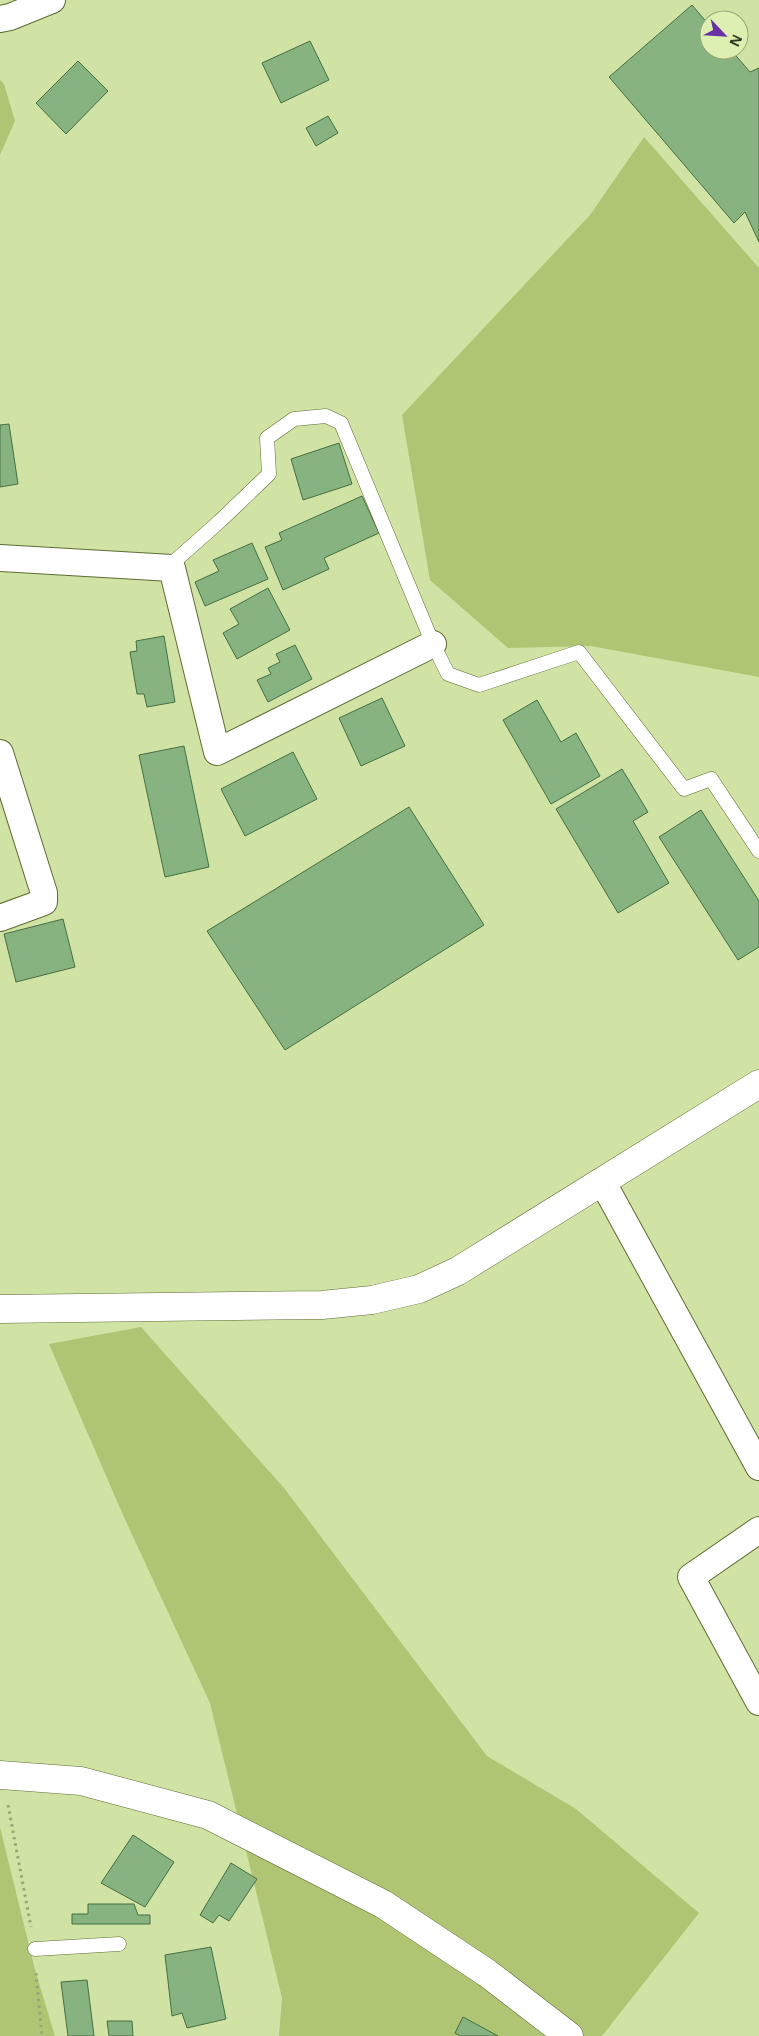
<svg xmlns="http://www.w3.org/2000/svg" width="759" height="2036" viewBox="0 0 759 2036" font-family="'Noto Sans',sans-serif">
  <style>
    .green { fill: #afc574 }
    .building { fill: #87b381; stroke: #466f41 }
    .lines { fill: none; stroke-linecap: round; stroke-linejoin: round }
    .lane-casing { stroke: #5d6c32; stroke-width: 15 }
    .street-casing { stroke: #5d6c32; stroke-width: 28 }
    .secondary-casing { stroke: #5d6c32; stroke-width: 29 }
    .path { stroke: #97a675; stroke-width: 3; stroke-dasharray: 2.5 4; stroke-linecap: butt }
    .lane { stroke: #fff; stroke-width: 14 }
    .street { stroke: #fff; stroke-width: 26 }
    .secondary { stroke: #fff; stroke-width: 28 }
  </style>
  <rect width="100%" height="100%" fill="#d0e3a4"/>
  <g class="green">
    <path d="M0 80 4 84 15 121 0 155Z"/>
    <path d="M644 137 759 268V677L591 646 508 648 430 580 402 415 590 215Z"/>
    <path d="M141 1327 284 1488 487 1756 576 1809 699 1913 602 2036H279L282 1998 210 1703 123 1515 49 1344Z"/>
    <path d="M0 1827 35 1970 55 2036H0Z"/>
  </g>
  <g class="building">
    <path d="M692 5 709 25V50H731L750 72 759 68V242L745 212 734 223 609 77Z"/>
    <path d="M310 41 329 80 281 103 262 63Z"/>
    <path d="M78 61 108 91 66 134 36 103Z"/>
    <path d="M328 116 338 133 316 146 306 128Z"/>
    <path d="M9 424 18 484 0 487V425Z"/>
    <path d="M339 443 352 484 303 500 291 459Z"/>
    <path d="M362 496 379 533 324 558 329 569 283 590 265 547 282 540 279 533Z"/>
    <path d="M252 543 268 579 205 606 195 582 219 571 213 560Z"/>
    <path d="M268 588 290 630 237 659 223 633 239 624 230 609Z"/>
    <path d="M164 636 175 702 147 707 144 694H137L130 652 137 651 136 641Z"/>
    <path d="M295 645 312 679 268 702 257 680 271 674 268 668 280 662 276 654Z"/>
    <path d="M382 698 405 746 361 766 339 718Z"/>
    <path d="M537 700 561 742 576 733 600 776 551 804 503 720Z"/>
    <path d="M184 746 209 867 165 877 139 755Z"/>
    <path d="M293 752 317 799 245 836 221 789Z"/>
    <path d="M622 769 648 812 633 821 669 883 618 913 556 809Z"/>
    <path d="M409 807 484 925 285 1050 207 931Z"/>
    <path d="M701 810 759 901V947L738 960 659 837Z"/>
    <path d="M63 919 75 967 16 982 4 934Z"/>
    <path d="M133 1835 174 1862 145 1907 101 1883Z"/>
    <path d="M231 1863 257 1879 229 1921 219 1915 213 1923 200 1915Z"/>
    <path d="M88 1904H134L138 1915H150V1924H72V1914H88Z"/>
    <path d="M211 1947 226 2019 187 2028 182 2013 172 2016 165 1955Z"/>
    <path d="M87 1980 94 2036H68L61 1982Z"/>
    <path d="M463 2017 498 2036H460L455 2033Z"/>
    <path d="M107 2021H132L133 2036H109Z"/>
  </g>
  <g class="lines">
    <defs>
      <g id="lane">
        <path d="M167 568 220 521 269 474 267 438 294 419 326 416 341 423 433 644 448 674 479 685 579 652 684 789 711 779 759 851"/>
        <path d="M35 1949 119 1944"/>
      </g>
      <g id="street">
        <path d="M0 19 10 17 52 0"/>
        <path d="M0 558 172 568 217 752 433 644"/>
        <path d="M0 753 44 893V902L0 918"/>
        <path d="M602 1181 759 1467"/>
        <path d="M759 1530 691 1577 759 1702"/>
      </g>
      <g id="secondary">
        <path d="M0 1309 322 1305 372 1300 419 1289 458 1271 759 1084"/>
        <path d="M0 1775 81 1781 208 1815 383 1904 487 1973 569 2036"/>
      </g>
    </defs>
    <use href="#lane" class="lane-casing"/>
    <use href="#street" class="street-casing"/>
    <use href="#secondary" class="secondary-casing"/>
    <g class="path">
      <path d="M8 1805 31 1927"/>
      <path d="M36 1973 42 2036"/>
    </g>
    <use href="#lane" class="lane"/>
    <use href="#street" class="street"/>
    <use href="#secondary" class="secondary"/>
  </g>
  <g transform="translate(724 35) rotate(115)"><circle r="24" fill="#ddf0b1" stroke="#99a777"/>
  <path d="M0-4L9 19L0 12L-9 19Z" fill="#6b32a8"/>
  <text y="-8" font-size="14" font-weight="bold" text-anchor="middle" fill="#323920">N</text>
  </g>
</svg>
